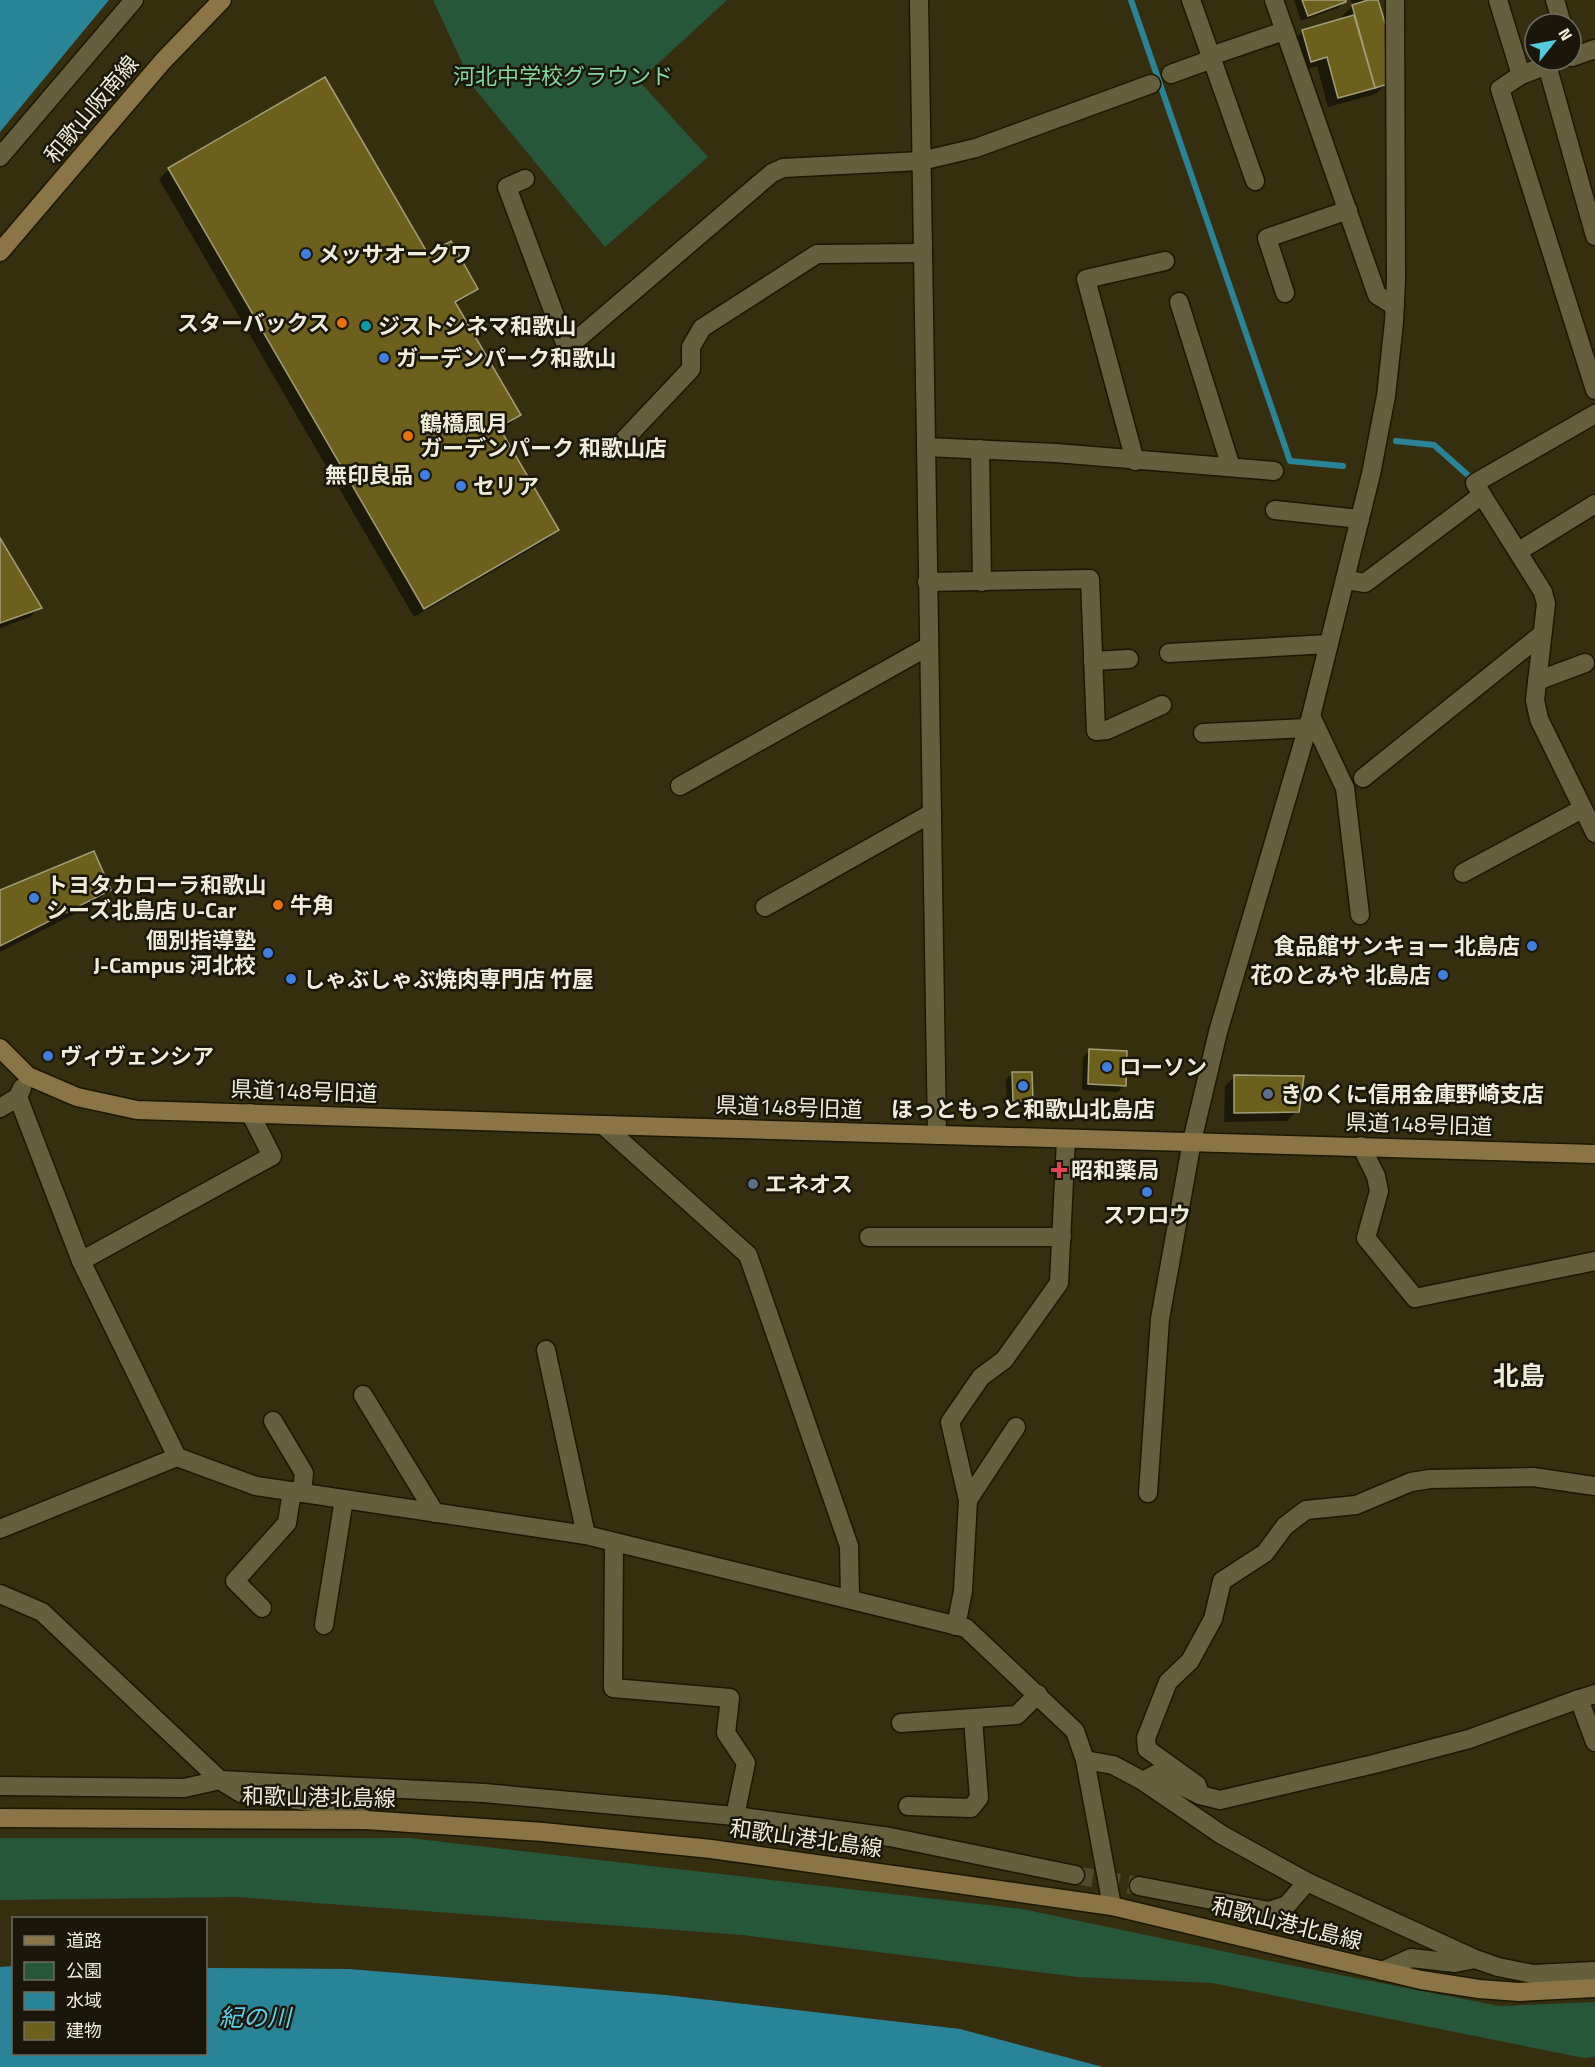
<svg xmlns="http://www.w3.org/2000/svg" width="1595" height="2067" viewBox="0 0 1595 2067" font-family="'Titillium Web','Noto Sans JP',sans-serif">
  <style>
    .green { fill: #275739 }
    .water { fill: #2a8498 }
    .shadow { fill: #0007 }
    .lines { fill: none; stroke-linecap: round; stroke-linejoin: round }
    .stream { stroke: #2a8498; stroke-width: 6 }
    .building { fill: #6d601c; stroke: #a49d7a; stroke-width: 1.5 }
    .street-tunnel { stroke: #514b2d; stroke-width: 18; stroke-dasharray: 18 9; stroke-linecap: butt }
    .street-casing { stroke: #1d1700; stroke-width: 21 }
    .secondary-casing { stroke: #1d1700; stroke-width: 21 }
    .street { stroke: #665f3e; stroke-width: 18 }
    .secondary { stroke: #8b7446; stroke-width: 18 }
    .shop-dot { fill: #3f7fe0; stroke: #1a170a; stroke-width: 2 }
    .food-dot { fill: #e8710a; stroke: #1a170a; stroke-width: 2 }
    .culture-dot { fill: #0f9aa8; stroke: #1a170a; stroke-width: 2 }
    .service-dot { fill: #5c6f8a; stroke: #1a170a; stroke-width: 2 }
    .health-dot { fill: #e0444e; stroke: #1a170a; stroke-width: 2 }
    .labels { text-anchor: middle; stroke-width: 5; stroke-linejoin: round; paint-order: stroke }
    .park-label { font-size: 22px; fill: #82d9a0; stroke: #1a170a }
    .street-label { font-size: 22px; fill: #f0ecda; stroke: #1a170a }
    .poi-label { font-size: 22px; font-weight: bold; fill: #f0ecda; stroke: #1a170a; text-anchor: start }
    .water-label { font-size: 24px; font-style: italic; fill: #54d3f0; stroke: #1a170a }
    .quarter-label { font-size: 26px; font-weight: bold; fill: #f0ecda; stroke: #1a170a }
  </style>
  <rect width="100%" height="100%" fill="#352f0f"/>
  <g class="green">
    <path d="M433 0H727L639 81 708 157 605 247 474 88Z"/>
    <path d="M0 1838H409L1022 1909 1284 1964 1499 2006 1595 2002V2057L1584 2058 1212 1983 1078 1977 743 1935 236 1897 0 1900Z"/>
  </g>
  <g class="water">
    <path d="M0 0H109L0 132Z"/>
    <path d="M13 1966 14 2054H206V1968L349 1969 666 1995 960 2029 1103 2067H0V1967Z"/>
  </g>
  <g class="shadow">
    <path d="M1294 0H1344L1345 2 1338 8 1301 21Z"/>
    <path d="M1351 0H1376L1386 84 1376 94 1328 107 1317 66 1301 71 1293 41 1303 31 1343 19 1342 16 1353 6Z"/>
    <path d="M169 169 427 256 476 289 466 298 455 305 519 415 509 425 499 430 557 530 547 540 414 617 159 179Z"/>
    <path d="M0 540 40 607 30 617 0 628Z"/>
    <path d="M109 889 96 903 0 952V892Z"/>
    <path d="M1090 1050 1124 1085 1118 1092 1082 1090 1083 1057Z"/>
    <path d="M1012 1073 1031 1100 1025 1107H1007L1006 1080Z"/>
    <path d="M1235 1076 1297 1111 1287 1121 1224 1122 1225 1086Z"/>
  </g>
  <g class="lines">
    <g class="stream">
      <path d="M1131 0 1290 461 1343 466"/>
      <path d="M1396 441 1434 445 1470 477 1474 475"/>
    </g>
  </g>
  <g class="building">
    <path d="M1302 0H1346V2L1308 16Z"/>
    <path d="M1368 0H1378L1386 26 1388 84 1375 88 1352 5Z"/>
    <path d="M1354 15 1375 88 1338 98 1327 57 1311 62 1302 30Z"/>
    <path d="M325 77 428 254 451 241 478 289 455 302 521 415 499 427 559 530 424 609 168 168Z"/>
    <path d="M0 538 42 608 0 623Z"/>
    <path d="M94 851 111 890 0 946V890Z"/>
    <path d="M1089 1049 1127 1051 1126 1086 1088 1084Z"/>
    <path d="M1012 1072H1032L1033 1101H1013Z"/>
    <path d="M1234 1075 1304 1076 1299 1112 1234 1113Z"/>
  </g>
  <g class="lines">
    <path class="street-tunnel" d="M1075 1875 1139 1886"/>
    <defs>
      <g id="street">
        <path d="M919 0 937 1135"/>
        <path d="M1191 0 1255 181"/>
        <path d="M1274 0 1377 295 1395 306"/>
        <path d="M1498 0 1521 75 1547 65 1595 236"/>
        <path d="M1555 0 1562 24"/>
        <path d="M1211 56 1284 31"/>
        <path d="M1572 57 1595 49"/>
        <path d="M1171 74 1212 59"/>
        <path d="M1521 75 1500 89 1595 390"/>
        <path d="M0 157 134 0"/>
        <path d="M525 179 507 187 567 348 772 173 783 168 921 161 976 148 1151 84"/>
        <path d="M1285 293 1267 238 1348 210"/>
        <path d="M1179 302 1231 467"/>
        <path d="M622 442 691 369V347L702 328 817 254 923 253"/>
        <path d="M926 447 1056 453 1274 471"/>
        <path d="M980 449 982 582"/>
        <path d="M1135 461 1086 279 1165 261"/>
        <path d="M1482 495 1543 592 1546 604 1535 700 1539 719 1595 833"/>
        <path d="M1275 510 1360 519"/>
        <path d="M1519 551 1595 504"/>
        <path d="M1346 580 1365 583 1482 495 1475 483 1595 414"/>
        <path d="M927 582 1090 579 1096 731 1107 730 1162 705"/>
        <path d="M1169 653 1329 644"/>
        <path d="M1093 661 1129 659"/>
        <path d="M1537 681 1585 663"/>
        <path d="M1311 716 1345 788 1360 915"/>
        <path d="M1203 733 1307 728"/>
        <path d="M1363 778 1541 635"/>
        <path d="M680 786 929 646"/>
        <path d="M1463 873 1582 809"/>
        <path d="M765 907 932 813"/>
        <path d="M18 1097 81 1261 177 1457"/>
        <path d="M0 1108 18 1097 22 1088"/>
        <path d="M603 1125 748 1255 849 1546 850 1599"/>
        <path d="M1361 1146 1376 1176 1379 1191 1366 1238 1415 1298 1595 1261"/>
        <path d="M869 1237H1062"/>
        <path d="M81 1261 272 1156 250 1113"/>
        <path d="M546 1350 586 1535"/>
        <path d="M363 1395 435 1513"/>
        <path d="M273 1421 304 1473 302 1493"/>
        <path d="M1148 1493 1160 1319 1192 1141 1218 1032 1311 716 1371 474 1386 396 1394 322 1396 280 1395 0"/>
        <path d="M968 1500 1016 1427"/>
        <path d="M0 1529 177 1457 256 1486 586 1535 966 1628 1075 1731 1085 1760 1112 1906"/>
        <path d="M614 1542 613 1688 730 1698 726 1733 746 1763 735 1816"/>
        <path d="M0 1594 42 1612 220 1780 241 1793 346 1806 366 1820"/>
        <path d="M262 1608 235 1581 287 1523 292 1491"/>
        <path d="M324 1625 344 1499"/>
        <path d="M956 1626 963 1591 968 1500 950 1422 981 1377 1004 1360 1059 1283 1066 1139"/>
        <path d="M1579 1699 1595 1742"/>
        <path d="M901 1723 1017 1715 1038 1694"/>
        <path d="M1085 1760 1113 1765 1143 1781 1222 1835 1307 1882 1475 1959 1498 1967 1533 1974 1595 1971"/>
        <path d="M1143 1781 1156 1774 1200 1795 1220 1800 1374 1764 1469 1739 1579 1699 1595 1694"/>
        <path d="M0 1786 184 1788 220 1780 484 1793 735 1816 890 1837 1075 1875"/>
        <path d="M1200 1795 1197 1785 1147 1749 1146 1738 1168 1682 1190 1661 1213 1619 1222 1581 1265 1553 1285 1526 1306 1510 1356 1505 1411 1482 1430 1479 1533 1477 1595 1486"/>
        <path d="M908 1806 971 1808 979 1798 973 1719"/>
        <path d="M1139 1886 1269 1911 1287 1905 1307 1882"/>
        <path d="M1382 1971 1411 1958 1455 1963 1475 1959"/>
      </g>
      <g id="secondary">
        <path d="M0 252 163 61 222 0"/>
        <path d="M0 1048 28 1076 77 1097 137 1110 603 1125 1595 1154"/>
        <path d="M0 1818 366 1820 543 1832 711 1849 1112 1906 1421 1980 1479 1989 1519 1992 1595 1988"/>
      </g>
    </defs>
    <use href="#street" class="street-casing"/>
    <use href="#secondary" class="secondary-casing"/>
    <use href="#street" class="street"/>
    <use href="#secondary" class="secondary"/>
  </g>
  <g class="shop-dot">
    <circle cx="306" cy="254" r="6"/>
    <circle cx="384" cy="358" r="6"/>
    <circle cx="425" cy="475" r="6"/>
    <circle cx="461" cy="486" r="6"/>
    <circle cx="34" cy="898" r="6"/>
    <circle cx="1532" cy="946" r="6"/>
    <circle cx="268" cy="953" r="6"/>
    <circle cx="1443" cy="975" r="6"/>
    <circle cx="291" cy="979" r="6"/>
    <circle cx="48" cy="1056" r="6"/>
    <circle cx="1107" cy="1067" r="6"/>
    <circle cx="1023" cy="1086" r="6"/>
    <circle cx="1147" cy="1192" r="6"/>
  </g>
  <g class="food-dot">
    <circle cx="342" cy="323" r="6"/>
    <circle cx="408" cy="436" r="6"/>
    <circle cx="278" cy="905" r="6"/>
  </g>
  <circle class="culture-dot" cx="366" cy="326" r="6"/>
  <g class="service-dot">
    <circle cx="1268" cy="1094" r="6"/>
    <circle cx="753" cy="1184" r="6"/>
  </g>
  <path class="health-dot" d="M1056 1161h6v6h6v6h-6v6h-6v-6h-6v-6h6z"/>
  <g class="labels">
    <g class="park-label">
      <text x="563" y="84">河北中学校グラウンド</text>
    </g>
    <g class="street-label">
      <text transform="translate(91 109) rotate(-50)" y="8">和歌山阪南線</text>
      <text transform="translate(304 1091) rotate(2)" y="8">県道148号旧道</text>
      <text transform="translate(789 1107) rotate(2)" y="8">県道148号旧道</text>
      <text transform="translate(1419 1124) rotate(2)" y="8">県道148号旧道</text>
      <text transform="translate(319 1797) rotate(1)" y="8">和歌山港北島線</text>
      <text transform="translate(806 1838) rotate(8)" y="8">和歌山港北島線</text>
      <text transform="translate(1287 1923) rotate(14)" y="8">和歌山港北島線</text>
    </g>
    <g class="poi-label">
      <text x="318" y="262">メッサオークワ</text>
      <text x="330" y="331" text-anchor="end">スターバックス</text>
      <text x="378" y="334">ジストシネマ和歌山</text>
      <text x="396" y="366">ガーデンパーク和歌山</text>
      <text x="420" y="431">鶴橋風月<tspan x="420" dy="25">ガーデンパーク 和歌山店</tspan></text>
      <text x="413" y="483" text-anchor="end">無印良品</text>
      <text x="473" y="494">セリア</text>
      <text x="46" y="893">トヨタカローラ和歌山<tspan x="46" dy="25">シーズ北島店 U-Car</tspan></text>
      <text x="290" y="913">牛角</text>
      <text x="256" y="948" text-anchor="end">個別指導塾<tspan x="256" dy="25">J-Campus 河北校</tspan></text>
      <text x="1520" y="954" text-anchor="end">食品館サンキョー 北島店</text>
      <text x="1431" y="983" text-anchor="end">花のとみや 北島店</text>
      <text x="303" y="987">しゃぶしゃぶ焼肉専門店 竹屋</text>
      <text x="60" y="1064">ヴィヴェンシア</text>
      <text x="1119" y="1075">ローソン</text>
      <text x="1280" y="1102">きのくに信用金庫野崎支店</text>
      <text x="1023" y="1117" text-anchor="middle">ほっともっと和歌山北島店</text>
      <text x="1071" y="1178">昭和薬局</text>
      <text x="765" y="1192">エネオス</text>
      <text x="1147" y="1223" text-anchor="middle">スワロウ</text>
    </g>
    <g class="water-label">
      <text x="255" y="2026">紀の川</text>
    </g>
    <g class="quarter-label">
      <text x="1519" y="1385">北島</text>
    </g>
  </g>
  <rect x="12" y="1917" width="195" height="138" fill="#1a170a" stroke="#706c5d" stroke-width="1.5"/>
  <rect x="24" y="1936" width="30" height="9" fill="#8b7446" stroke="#706c5d" stroke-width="1.5"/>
  <text x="66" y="1947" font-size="18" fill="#f0ecda">道路</text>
  <rect x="24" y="1962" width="30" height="18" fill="#275739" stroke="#706c5d" stroke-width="1.5"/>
  <text x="66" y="1977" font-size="18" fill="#f0ecda">公園</text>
  <rect x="24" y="1992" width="30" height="18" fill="#2a8498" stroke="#706c5d" stroke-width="1.5"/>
  <text x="66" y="2007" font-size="18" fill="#f0ecda">水域</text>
  <rect x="24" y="2022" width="30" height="18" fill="#6d601c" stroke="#706c5d" stroke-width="1.5"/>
  <text x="66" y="2037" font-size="18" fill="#f0ecda">建物</text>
  <g transform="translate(1553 42) rotate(59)"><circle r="28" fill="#1a170a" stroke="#706c5d" stroke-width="1.5"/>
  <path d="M0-4.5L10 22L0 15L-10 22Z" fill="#54cadd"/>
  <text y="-9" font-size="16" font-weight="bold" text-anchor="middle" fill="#f0ecda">N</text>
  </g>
</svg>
